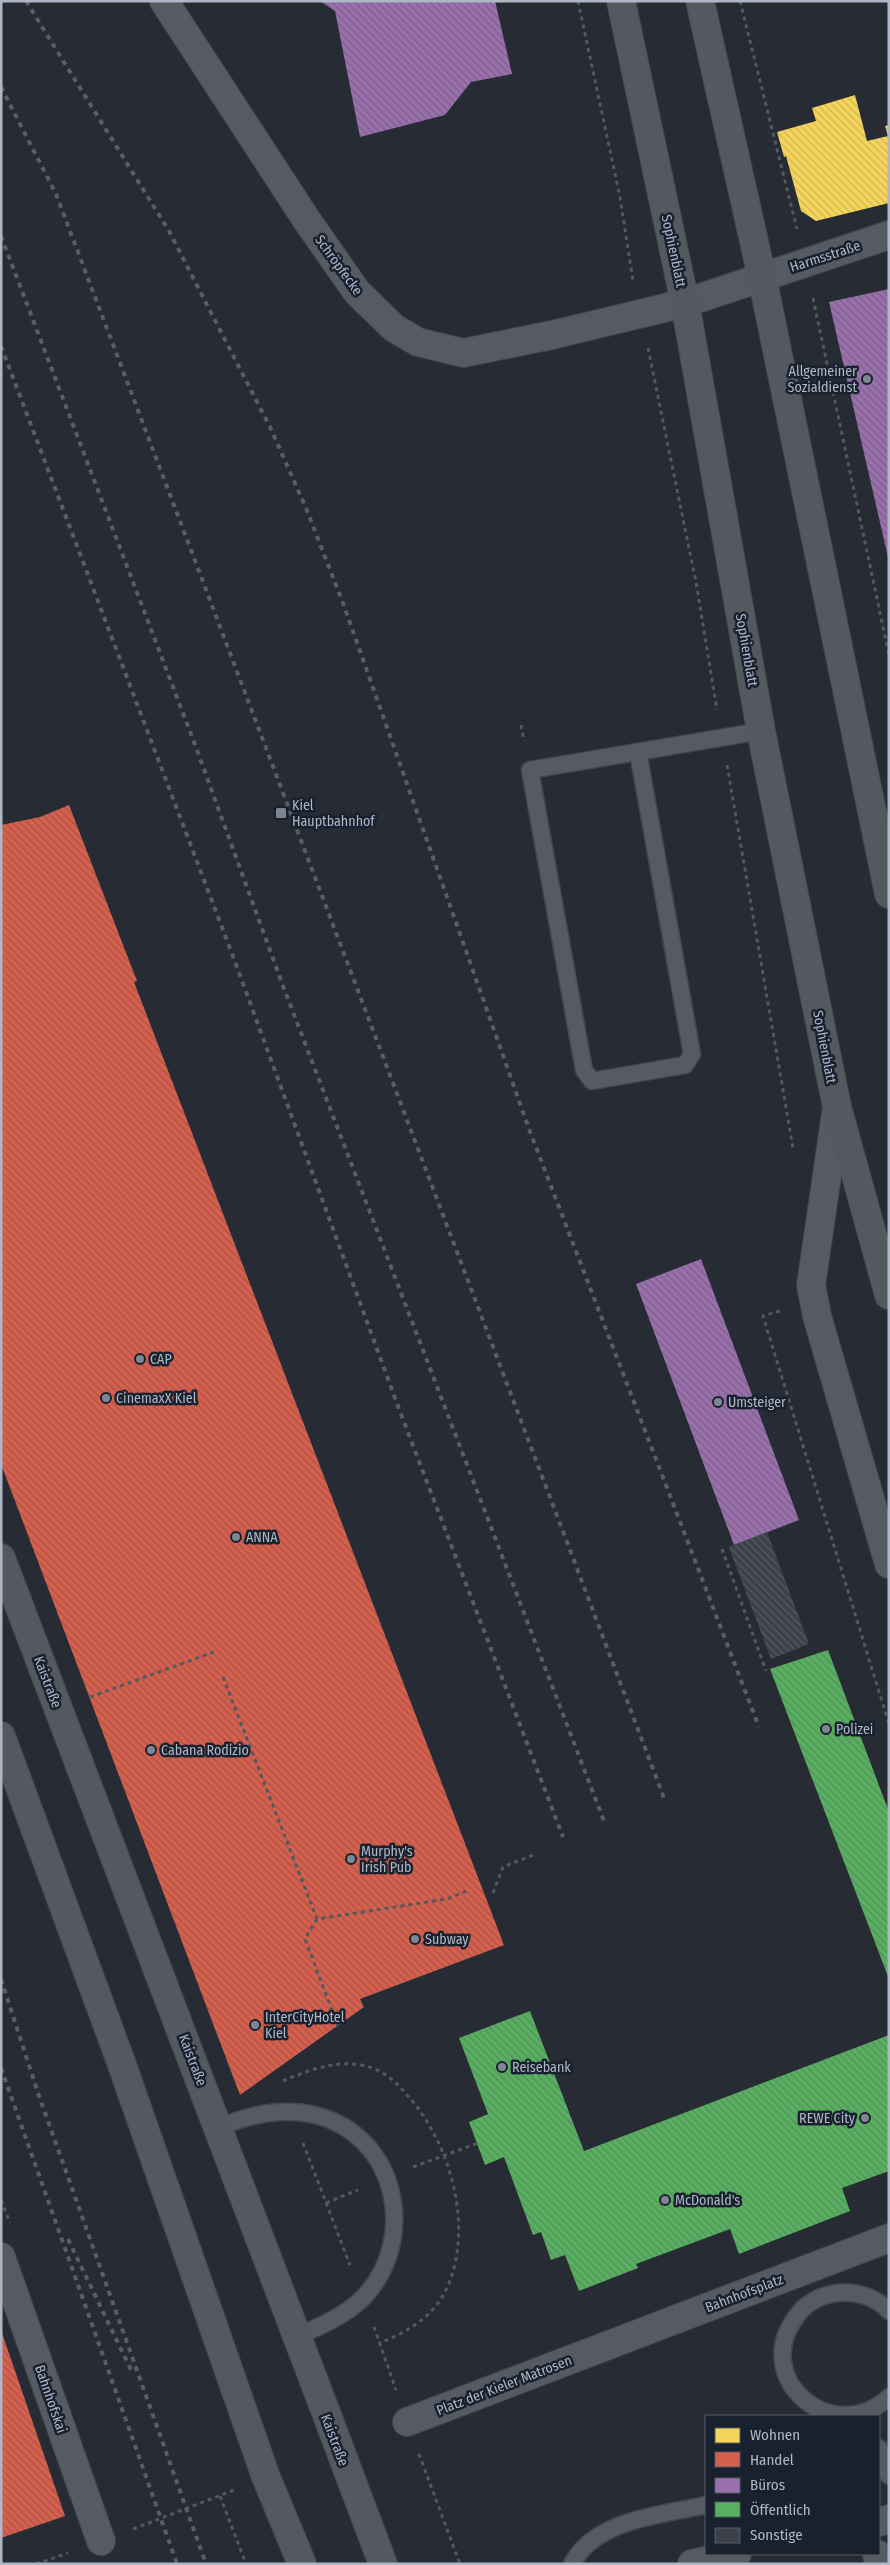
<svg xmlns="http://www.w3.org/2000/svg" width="890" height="2565" viewBox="0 0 890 2565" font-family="'Fira Sans Condensed',sans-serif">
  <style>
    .homes { fill: url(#homes-back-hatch) }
    .shops { fill: url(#shops-back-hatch) }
    .offices { fill: url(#offices-back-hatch) }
    .public { fill: url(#public-back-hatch) }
    .building { fill: url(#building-back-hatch) }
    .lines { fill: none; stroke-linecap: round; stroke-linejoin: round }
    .lane-casing { stroke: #42464d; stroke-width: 19 }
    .street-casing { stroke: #42464d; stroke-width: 30 }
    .secondary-casing { stroke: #42464d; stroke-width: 30 }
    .path { stroke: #535960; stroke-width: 3; stroke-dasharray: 4 4; stroke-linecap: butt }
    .lane { stroke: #565a62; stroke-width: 16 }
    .street { stroke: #565a62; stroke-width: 28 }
    .secondary { stroke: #545960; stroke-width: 28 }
    .rail { stroke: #595d66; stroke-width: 4; stroke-dasharray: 5 5; stroke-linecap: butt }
    .poi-dot { fill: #7e8693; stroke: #19212f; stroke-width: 2 }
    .labels { text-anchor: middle; stroke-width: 5; stroke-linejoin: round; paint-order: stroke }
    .street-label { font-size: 14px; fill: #aeb7c6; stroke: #19212f }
    .poi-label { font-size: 14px; fill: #aeb7c6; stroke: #19212f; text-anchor: start }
  </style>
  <defs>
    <pattern id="homes-back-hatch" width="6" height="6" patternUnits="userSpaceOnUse" patternTransform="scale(1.25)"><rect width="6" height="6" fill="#f6d55c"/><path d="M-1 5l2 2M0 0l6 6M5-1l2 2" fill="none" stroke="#cfb555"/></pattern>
    <pattern id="shops-back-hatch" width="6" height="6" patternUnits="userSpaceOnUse" patternTransform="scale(1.25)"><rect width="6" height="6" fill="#d6604d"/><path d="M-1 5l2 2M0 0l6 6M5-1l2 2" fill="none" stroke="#a55448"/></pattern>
    <pattern id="offices-back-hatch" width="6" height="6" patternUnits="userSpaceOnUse" patternTransform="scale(1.25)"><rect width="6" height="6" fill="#9970ab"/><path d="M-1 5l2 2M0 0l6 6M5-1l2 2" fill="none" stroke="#7b5f89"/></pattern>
    <pattern id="public-back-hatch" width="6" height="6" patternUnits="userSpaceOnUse" patternTransform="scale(1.25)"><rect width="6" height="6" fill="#5aae61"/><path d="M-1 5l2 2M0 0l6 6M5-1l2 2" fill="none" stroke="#509058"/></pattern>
    <pattern id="building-back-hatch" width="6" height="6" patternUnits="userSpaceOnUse" patternTransform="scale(1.25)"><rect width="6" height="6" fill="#3d424a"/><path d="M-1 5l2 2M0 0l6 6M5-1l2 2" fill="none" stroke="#565b63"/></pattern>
  </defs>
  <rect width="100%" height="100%" fill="#262b34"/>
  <path class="homes" d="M855 95 867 141 888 136 885 126 889 125V203L816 221 801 211 786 156 784 157 777 132 816 121 812 108Z"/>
  <g class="shops">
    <path d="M69 805 137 981 134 982 504 1945 360 1999 364 2007 240 2095 1 1464V825L40 817Z"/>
    <path d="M2 2333 65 2516 1 2538V2334Z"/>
  </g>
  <g class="offices">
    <path d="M320 1H495L512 74 471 82 445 115 360 137 335 11Z"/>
    <path d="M889 289V557H888L829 302Z"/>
    <path d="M701 1259 799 1520 734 1545 636 1284Z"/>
  </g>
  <g class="public">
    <path d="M828 1650 889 1812V1979L770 1669Z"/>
    <path d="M530 2011 584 2151 889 2035V2171L842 2188 850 2211 739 2254 730 2229 636 2264 638 2268 579 2291 565 2255 551 2260 541 2232 533 2235 504 2157 485 2165 469 2122 488 2114 459 2038Z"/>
  </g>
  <path class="building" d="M767 1532 809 1644 771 1659 729 1547Z"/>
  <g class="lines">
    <defs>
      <g id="lane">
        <path d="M638 752 692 1054 685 1065 592 1081 584 1070 530 770 761 731"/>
        <path d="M219 2127C250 2115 281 2107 315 2115 397 2135 419 2238 364 2297 345 2316 319 2327 295 2337"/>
        <path d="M889 2311C876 2297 856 2291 837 2293 821 2295 805 2303 796 2317 750 2378 832 2449 889 2397"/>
        <path d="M879 2448 889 2476"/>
        <path d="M572 2564C595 2519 662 2515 706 2505"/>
      </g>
      <g id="street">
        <path d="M164 1 306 219 357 292 394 328 418 342 463 353 552 335 685 303 889 235"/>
        <path d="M837 1107 811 1285 817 1316 889 1564"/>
        <path d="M1 2257 101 2541"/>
        <path d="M407 2422 889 2238"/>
        <path d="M879 2522 889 2519"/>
        <path d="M877 2554 879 2564"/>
        <path d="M692 2564 737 2554"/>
      </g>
      <g id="secondary">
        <path d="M621 1 685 303 761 731 837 1107 889 1295"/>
        <path d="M700 1 762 277 889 894"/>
        <path d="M1 1558C128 1893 257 2228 383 2564"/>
        <path d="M1 1736 121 2062 266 2477 302 2564"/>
      </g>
    </defs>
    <use href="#lane" class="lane-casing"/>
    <use href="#street" class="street-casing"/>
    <use href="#secondary" class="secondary-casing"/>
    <g class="path">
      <path d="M578 1 620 197 633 281"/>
      <path d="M740 1 797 229"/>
      <path d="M813 298 889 655"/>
      <path d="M648 348 696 582 717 710"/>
      <path d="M521 725 524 741"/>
      <path d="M727 765 793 1148"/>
      <path d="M780 1311 763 1316 889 1724"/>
      <path d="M722 1549 766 1671"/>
      <path d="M223 1677 317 1919 447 1899 469 1890"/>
      <path d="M90 1697 214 1652"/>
      <path d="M493 1893 503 1867 533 1855"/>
      <path d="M317 1919 305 1939 338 2026"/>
      <path d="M283 2081C307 2071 334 2060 361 2065 380 2068 395 2080 407 2095 451 2143 475 2229 446 2290 433 2317 406 2333 379 2343"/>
      <path d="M303 2143 350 2265"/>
      <path d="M413 2167 478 2143"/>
      <path d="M1 2200 10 2223"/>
      <path d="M326 2203 358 2190"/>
      <path d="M374 2327 396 2390"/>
      <path d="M419 2454 460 2564"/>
      <path d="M220 2496 246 2564"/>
      <path d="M133 2529 234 2490"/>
      <path d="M36 2564 68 2553"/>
    </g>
    <use href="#lane" class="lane"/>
    <use href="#street" class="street"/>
    <use href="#secondary" class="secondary"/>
    <g class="rail">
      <path d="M26 1 169 231 270 427 306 508 343 603 529 1129 759 1727"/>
      <path d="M1 87 56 194 664 1798"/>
      <path d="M1 236 194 742 283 986 604 1821"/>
      <path d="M1 346 234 959 399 1409 563 1837"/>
      <path d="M1 1979 38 2093 206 2564"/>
      <path d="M1 2068 177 2564"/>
      <path d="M68 2239 131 2370"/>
    </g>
  </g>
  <g class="poi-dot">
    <circle cx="867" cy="379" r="5"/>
    <rect x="275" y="807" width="12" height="12" rx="2.5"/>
    <circle cx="140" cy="1359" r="5"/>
    <circle cx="106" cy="1398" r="5"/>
    <circle cx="718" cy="1402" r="5"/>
    <circle cx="236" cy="1537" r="5"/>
    <circle cx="826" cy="1729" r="5"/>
    <circle cx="151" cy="1750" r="5"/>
    <circle cx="351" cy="1859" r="5"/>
    <circle cx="415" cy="1939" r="5"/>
    <circle cx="255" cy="2025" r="5"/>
    <circle cx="502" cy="2067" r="5"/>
    <circle cx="865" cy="2118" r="5"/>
    <circle cx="665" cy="2200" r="5"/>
  </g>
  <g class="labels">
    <g class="street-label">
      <text transform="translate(674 251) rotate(78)" y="5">Sophienblatt</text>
      <text transform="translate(825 256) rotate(-18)" y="5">Harmsstraße</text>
      <text transform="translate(339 265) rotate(54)" y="5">Schröpfecke</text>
      <text transform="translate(747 650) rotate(80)" y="5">Sophienblatt</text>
      <text transform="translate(825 1047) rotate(79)" y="5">Sophienblatt</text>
      <text transform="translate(48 1682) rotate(69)" y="5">Kaistraße</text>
      <text transform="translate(193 2060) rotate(69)" y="5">Kaistraße</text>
      <text transform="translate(744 2293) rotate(-21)" y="5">Bahnhofsplatz</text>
      <text transform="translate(504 2385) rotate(-21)" y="5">Platz der Kieler Matrosen</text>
      <text transform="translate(51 2399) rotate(71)" y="5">Bahnhofskai</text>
      <text transform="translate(335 2440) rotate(69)" y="5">Kaistraße</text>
    </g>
    <g class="poi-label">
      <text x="857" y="376" text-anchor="end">Allgemeiner<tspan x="857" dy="16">Sozialdienst</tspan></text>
      <text x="292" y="810">Kiel<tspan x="292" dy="16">Hauptbahnhof</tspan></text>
      <text x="150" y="1364">CAP</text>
      <text x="116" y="1403">CinemaxX Kiel</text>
      <text x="728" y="1407">Umsteiger</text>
      <text x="246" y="1542">ANNA</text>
      <text x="836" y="1734">Polizei</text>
      <text x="161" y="1755">Cabana Rodizio</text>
      <text x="361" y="1856">Murphy's<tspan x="361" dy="16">Irish Pub</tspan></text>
      <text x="425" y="1944">Subway</text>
      <text x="265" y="2022">InterCityHotel<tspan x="265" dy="16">Kiel</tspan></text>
      <text x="512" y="2072">Reisebank</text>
      <text x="855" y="2123" text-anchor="end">REWE City</text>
      <text x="675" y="2205">McDonald's</text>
    </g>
  </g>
  <rect width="890" height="2565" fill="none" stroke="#aeb7c6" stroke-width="5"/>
  <rect x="705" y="2415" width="175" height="140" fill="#19212f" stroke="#555d6b"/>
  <rect x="715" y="2428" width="25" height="15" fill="#f6d55c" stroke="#555d6b"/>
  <text x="750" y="2440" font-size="15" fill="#aeb7c6">Wohnen</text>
  <rect x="715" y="2452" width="25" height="15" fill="#d6604d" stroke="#555d6b"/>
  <text x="750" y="2465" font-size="15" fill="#aeb7c6">Handel</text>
  <rect x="715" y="2478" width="25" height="15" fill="#9970ab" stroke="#555d6b"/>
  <text x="750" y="2490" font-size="15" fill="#aeb7c6">Büros</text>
  <rect x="715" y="2502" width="25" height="15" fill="#5aae61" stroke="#555d6b"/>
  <text x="750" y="2515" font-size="15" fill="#aeb7c6">Öffentlich</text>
  <rect x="715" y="2528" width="25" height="15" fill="#3d424a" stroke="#555d6b"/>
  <text x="750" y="2540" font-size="15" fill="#aeb7c6">Sonstige</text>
</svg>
